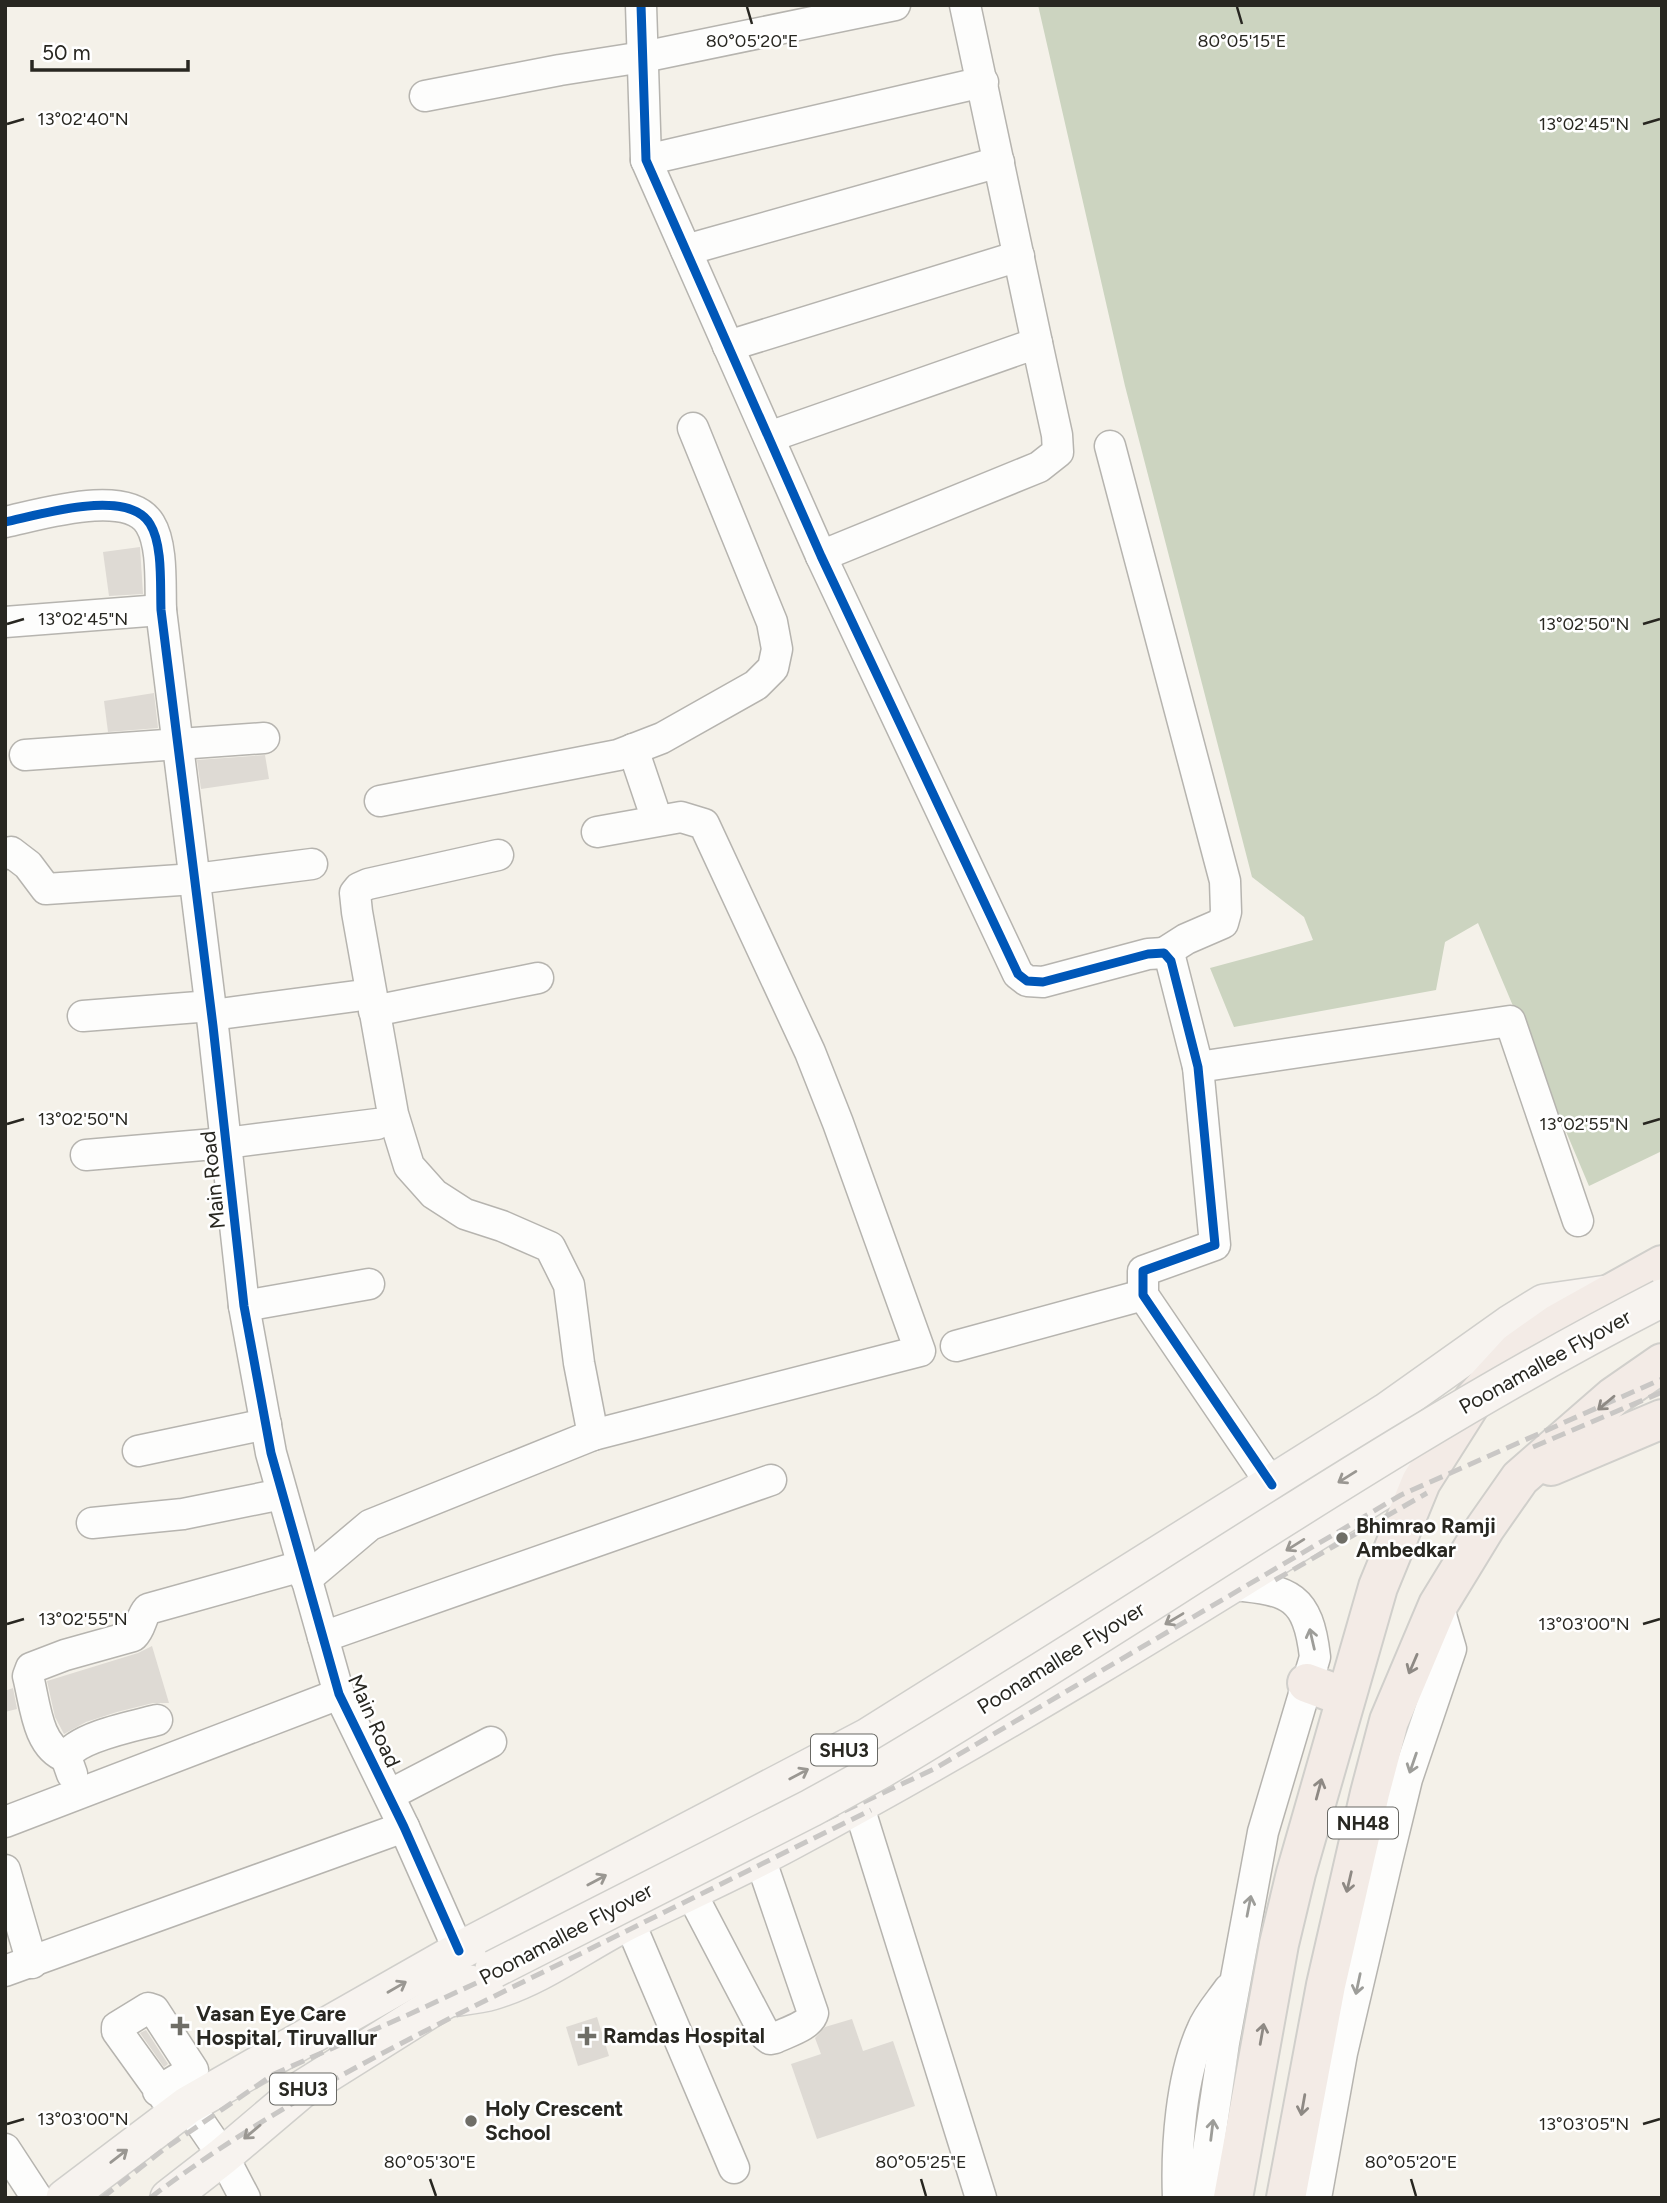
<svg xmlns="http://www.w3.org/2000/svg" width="1667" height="2203" viewBox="0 0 1667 2203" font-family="Figtree,sans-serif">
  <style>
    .forest { fill: #ccd4c0 }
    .building { fill: #dedad4 }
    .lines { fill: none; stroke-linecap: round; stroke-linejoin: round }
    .minor-casing { stroke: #b6b4af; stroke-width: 33 }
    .major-casing { stroke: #d0cfcb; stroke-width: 40 }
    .highway-casing { stroke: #d0cfcb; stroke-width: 42 }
    .minor { stroke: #fdfdfc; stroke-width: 30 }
    .major { stroke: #f7f3ef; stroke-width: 37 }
    .highway { stroke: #f3ebe6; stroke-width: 38 }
    .rail { stroke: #c9c7c5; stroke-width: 5; stroke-dasharray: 14 7; stroke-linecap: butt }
    .major-bridge-casing { stroke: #d0cfcb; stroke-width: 40; stroke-linecap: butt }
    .major-bridge { stroke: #f7f3ef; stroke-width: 37 }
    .cycleway-casing { stroke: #fff; stroke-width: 13 }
    .cycleway { stroke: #0057b8; stroke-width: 9 }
    .oneway { stroke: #8e8984 }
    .oneway2 { stroke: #9a9792 }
    .oneway3 { stroke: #9d9d99 }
    .ticks { fill: none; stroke: #282721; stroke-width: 2.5 }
    .poi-dot { fill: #6f6e67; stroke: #fff; stroke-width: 2.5 }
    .labels { text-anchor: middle; stroke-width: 5; stroke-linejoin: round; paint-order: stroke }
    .shield { fill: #fff; stroke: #686864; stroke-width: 2 }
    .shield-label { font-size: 19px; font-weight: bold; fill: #282721 }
    .street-label { font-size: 21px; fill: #282721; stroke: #fff }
    .poi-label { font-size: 21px; font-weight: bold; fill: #282721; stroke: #fff; text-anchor: start }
    .ticks-label { font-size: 18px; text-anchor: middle; fill: #282721; stroke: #fff; stroke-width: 5; stroke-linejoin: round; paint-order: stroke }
  </style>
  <rect width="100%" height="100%" fill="#f4f1e9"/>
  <path class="forest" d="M1038 5H1662V1151L1589 1186 1478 923 1445 942 1436 990 1234 1027 1210 968 1313 940 1304 917 1252 877 1125 386Z"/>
  <g class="building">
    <path d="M140 547 143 594 109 596 103 552Z"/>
    <path d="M154 693 158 728 108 732 104 701Z"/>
    <path d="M265 755 269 779 201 789 197 760Z"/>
    <path d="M152 1646 169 1703H153L117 1712 86 1722 64 1734 55 1717 47 1681 138 1653Z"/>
    <path d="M13 1688 17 1709 5 1712V1691Z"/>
    <path d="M597 2017 609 2056 578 2066 566 2027Z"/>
    <path d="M852 2019 863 2051 893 2041 915 2106 817 2139 791 2064 821 2054 815 2038 825 2027Z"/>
    <path d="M146 2030 168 2064 164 2067 140 2033Z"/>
  </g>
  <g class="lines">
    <defs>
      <g id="minor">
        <path d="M641 5 646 160 821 556 1018 974 1027 981 1043 982 1148 954 1164 953 1171 961 1198 1067 1215 1245 1143 1271V1295L1272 1485"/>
        <path d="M965 5 1037 343"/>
        <path d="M425 96 560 70 643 57 895 5"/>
        <path d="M646 160 983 82"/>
        <path d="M686 250 999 162"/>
        <path d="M728 346 1019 256"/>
        <path d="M769 437 1037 343 1057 435 1058 452 1039 467 821 556"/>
        <path d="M1110 446 1225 881 1226 912 1223 923 1186 939 1164 953"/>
        <path d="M5 522C39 515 128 487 150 524 163 545 160 585 161 610L213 1026 244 1306 271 1453 339 1694 404 1827 459 1951"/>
        <path d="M5 622 161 610"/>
        <path d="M633 749 657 820"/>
        <path d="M25 755 264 738"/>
        <path d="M380 801 618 755 662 738 756 685 773 668 777 649 772 622 693 428"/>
        <path d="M5 854 11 852 28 865 46 889 195 879 312 864"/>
        <path d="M498 855 368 884 359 888 355 893 357 912 393 1114 409 1166 434 1194 465 1214 502 1226 550 1247 569 1285 579 1363 593 1435"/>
        <path d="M374 1011 538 978"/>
        <path d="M212 1015 356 996"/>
        <path d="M83 1016 211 1006"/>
        <path d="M1198 1067 1510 1021 1578 1221"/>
        <path d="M86 1155 226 1143 377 1124"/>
        <path d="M244 1306 369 1284"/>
        <path d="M956 1346 1143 1295"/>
        <path d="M138 1451 266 1424"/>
        <path d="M92 1523 183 1514 282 1494"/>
        <path d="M306 1579 370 1525 593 1435 920 1351 838 1123 810 1052 704 824 681 817 597 832"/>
        <path d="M323 1637 771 1480"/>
        <path d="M66 1757C37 1747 35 1703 28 1676L31 1668 65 1655 133 1636C142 1627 140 1618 148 1609L302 1566"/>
        <path d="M72 1774 66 1757C77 1737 134 1726 157 1720"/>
        <path d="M389 1795 491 1742"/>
        <path d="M858 1804 981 2198"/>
        <path d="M5 1822 339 1694"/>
        <path d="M5 1870 32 1963"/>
        <path d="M691 1893 766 2036 770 2039 775 2038C787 2032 810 2026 813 2013L760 1858"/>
        <path d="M629 1921 734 2168"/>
        <path d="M5 1971 404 1827"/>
        <path d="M158 2091 193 2070 154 2010 148 2008 117 2027V2031L176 2113"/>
        <path d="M188 2105 223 2156 245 2198"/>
        <path d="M5 2149 37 2198"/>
        <path d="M1178 2198C1176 2146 1181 2077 1202 2030 1208 2015 1220 2002 1229 1989"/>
        <path d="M1201 2198 1224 2043 1263 1832 1315 1657C1308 1596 1290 1590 1233 1585"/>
        <path d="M1316 2198 1342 2053 1387 1861 1407 1779 1451 1649 1438 1605"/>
      </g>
      <g id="major">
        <path d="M450 1998C464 1996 479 1995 492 1991 542 1976 584 1943 630 1920 683 1894 737 1870 789 1842 992 1733 1189 1612 1384 1489L1399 1472 1403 1457 1385 1424"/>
        <path d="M65 2198 188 2105 459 1951 868 1737 1386 1412 1510 1324 1544 1303 1607 1294"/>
        <path d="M169 2198 223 2156 301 2090 470 1984"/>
      </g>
      <g id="highway">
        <path d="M1551 1466 1662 1419"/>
        <path d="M1307 1683 1345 1697"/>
        <path d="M1233 2198 1279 1944 1296 1873 1378 1587 1421 1482 1473 1400 1517 1352 1558 1323 1662 1265"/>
        <path d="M1286 2198 1326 1985 1370 1793 1389 1721 1438 1605 1485 1528 1520 1478 1613 1397 1662 1363"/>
      </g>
    </defs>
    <use href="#minor" class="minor-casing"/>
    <use href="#major" class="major-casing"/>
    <use href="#highway" class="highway-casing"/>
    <use href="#minor" class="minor"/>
    <use href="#major" class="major"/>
    <use href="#highway" class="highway"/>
    <g class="rail">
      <path d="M1533 1447 1662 1392"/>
      <path d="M1275 1580 1427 1493"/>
      <path d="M102 2198 163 2150 274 2074 412 2013 934 1769 1401 1495 1662 1379"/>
      <path d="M150 2198C266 2110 399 2043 529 1979 643 1923 757 1866 871 1810"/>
    </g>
    <defs>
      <path id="major-bridge" d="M494 1969 811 1808 880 1770C1142 1615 1390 1437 1662 1298"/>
    </defs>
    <use href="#major-bridge" class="major-bridge-casing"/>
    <use href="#major-bridge" class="major-bridge"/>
    <defs>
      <g id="cycleway">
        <path d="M641 5 646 160 821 556 1018 974 1027 981 1043 982 1148 954 1164 953 1171 961 1198 1067 1215 1245 1143 1271V1295L1272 1485"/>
        <path d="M5 522C39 515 128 487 150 524 163 545 160 585 161 610L213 1026 244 1306 271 1453 339 1694 404 1827 459 1951"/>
      </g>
    </defs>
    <use href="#cycleway" class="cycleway-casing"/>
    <use href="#cycleway" class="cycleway"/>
  </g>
  <defs><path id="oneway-shaft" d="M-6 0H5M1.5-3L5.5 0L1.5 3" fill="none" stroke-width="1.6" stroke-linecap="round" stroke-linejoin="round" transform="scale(1.75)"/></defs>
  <g class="oneway">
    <use href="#oneway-shaft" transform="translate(1606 1403) rotate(140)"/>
    <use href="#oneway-shaft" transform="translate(1413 1664) rotate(113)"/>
    <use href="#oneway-shaft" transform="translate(1319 1789) rotate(-75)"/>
    <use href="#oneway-shaft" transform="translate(1349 1882) rotate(103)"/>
    <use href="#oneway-shaft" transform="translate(1262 2034) rotate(-80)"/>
    <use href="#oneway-shaft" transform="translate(1303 2105) rotate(100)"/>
  </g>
  <g class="oneway2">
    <use href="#oneway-shaft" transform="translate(1347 1477) rotate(148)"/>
    <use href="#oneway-shaft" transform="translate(1295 1545) rotate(148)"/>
    <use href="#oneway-shaft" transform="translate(1174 1619) rotate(149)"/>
    <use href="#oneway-shaft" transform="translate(799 1774) rotate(-28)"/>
    <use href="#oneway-shaft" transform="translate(597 1880) rotate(-28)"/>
    <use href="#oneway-shaft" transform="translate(397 1987) rotate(-30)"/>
    <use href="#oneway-shaft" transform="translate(252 2132) rotate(140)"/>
    <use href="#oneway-shaft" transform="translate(119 2156) rotate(-38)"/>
  </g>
  <g class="oneway3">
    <use href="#oneway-shaft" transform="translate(1312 1639) rotate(-103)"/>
    <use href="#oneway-shaft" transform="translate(1413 1763) rotate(109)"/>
    <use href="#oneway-shaft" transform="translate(1249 1906) rotate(-79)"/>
    <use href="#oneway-shaft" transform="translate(1358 1984) rotate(102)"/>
    <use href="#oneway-shaft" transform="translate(1212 2130) rotate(-83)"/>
  </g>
  <path class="ticks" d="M747 7 752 24M1237 7 1242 24M7 124 24 119M1643 124 1660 119M7 624 24 619M1643 624 1660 619M7 1124 24 1119M1643 1124 1660 1119M7 1624 24 1619M1643 1624 1660 1619M7 2124 24 2119M1643 2124 1660 2119M430 2179 436 2196M921 2179 926 2196M1411 2179 1416 2196"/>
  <g class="poi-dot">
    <circle cx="1342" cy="1538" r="7"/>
    <path d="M176.5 2015.5h7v7h7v7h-7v7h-7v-7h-7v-7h7z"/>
    <path d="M583.5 2025.5h7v7h7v7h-7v7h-7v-7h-7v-7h7z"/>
    <circle cx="471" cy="2121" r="7"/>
  </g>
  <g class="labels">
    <g class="shield">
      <rect x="811" y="1734.5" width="66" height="31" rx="5"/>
      <rect x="1328" y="1807.5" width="70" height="31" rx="5"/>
      <rect x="270" y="2073.5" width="66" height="31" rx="5"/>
    </g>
    <g class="shield-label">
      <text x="844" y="1757">SHU3</text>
      <text x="1363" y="1830">NH48</text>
      <text x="303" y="2096">SHU3</text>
    </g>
    <g class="street-label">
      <text transform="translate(213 1180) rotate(-96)" y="7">Main Road</text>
      <text transform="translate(1545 1362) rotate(-29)" y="7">Poonamallee Flyover</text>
      <text transform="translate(1061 1658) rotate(-32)" y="7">Poonamallee Flyover</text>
      <text transform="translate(374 1721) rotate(66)" y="7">Main Road</text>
      <text transform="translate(566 1934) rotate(-28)" y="7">Poonamallee Flyover</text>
    </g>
    <g class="poi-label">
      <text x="1356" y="1533">Bhimrao Ramji<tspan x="1356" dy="24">Ambedkar</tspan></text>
      <text x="196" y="2021">Vasan Eye Care<tspan x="196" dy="24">Hospital, Tiruvallur</tspan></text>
      <text x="603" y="2043">Ramdas Hospital</text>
      <text x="485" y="2116">Holy Crescent<tspan x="485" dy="24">School</tspan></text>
    </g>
  </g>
  <g class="ticks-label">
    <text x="752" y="47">80°05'20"E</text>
    <text x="1242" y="47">80°05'15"E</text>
    <text x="83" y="125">13°02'40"N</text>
    <text x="1584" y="130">13°02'45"N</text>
    <text x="83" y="625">13°02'45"N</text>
    <text x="1584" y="630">13°02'50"N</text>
    <text x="83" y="1125">13°02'50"N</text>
    <text x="1584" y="1130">13°02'55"N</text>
    <text x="83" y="1625">13°02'55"N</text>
    <text x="1584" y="1630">13°03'00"N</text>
    <text x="83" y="2125">13°03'00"N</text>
    <text x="1584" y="2130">13°03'05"N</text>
    <text x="430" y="2168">80°05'30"E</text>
    <text x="921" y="2168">80°05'25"E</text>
    <text x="1411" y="2168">80°05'20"E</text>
  </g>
  <rect width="1667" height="2203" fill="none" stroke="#282721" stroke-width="14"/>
  <path d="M32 60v10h156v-10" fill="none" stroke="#282721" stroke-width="3.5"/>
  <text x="42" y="60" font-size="21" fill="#282721" stroke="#ffffff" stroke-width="5" paint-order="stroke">50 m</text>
</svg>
